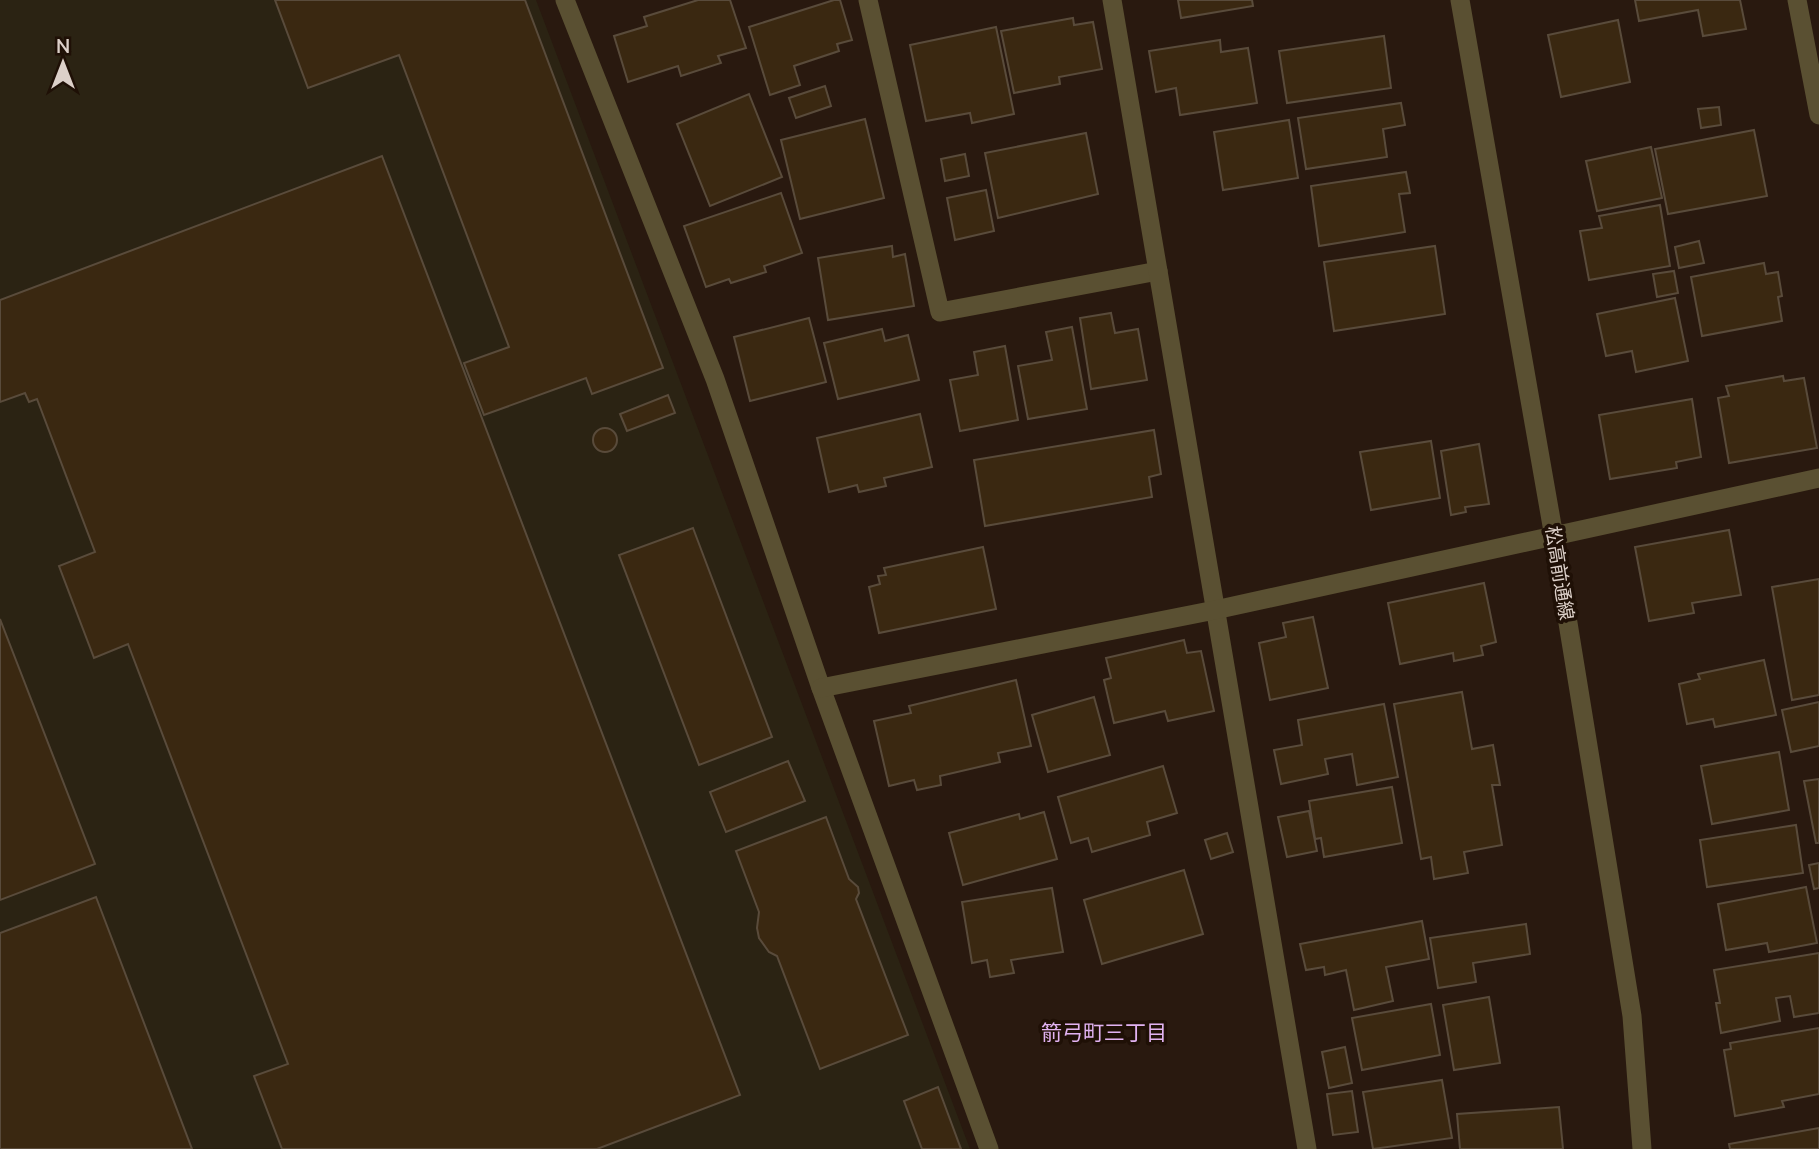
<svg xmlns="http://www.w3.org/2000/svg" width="1819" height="1149" viewBox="0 0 1819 1149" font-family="'Nunito Sans','Noto Sans JP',sans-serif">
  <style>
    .industrial { fill: #2b2313 }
    .building { fill: #3a2811; stroke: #594b3b; stroke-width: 2 }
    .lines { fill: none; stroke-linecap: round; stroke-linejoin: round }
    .minor { stroke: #5a5032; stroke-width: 19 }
    .tertiary { stroke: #5a5032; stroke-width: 19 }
    .labels { text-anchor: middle; stroke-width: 7; stroke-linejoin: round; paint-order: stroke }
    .street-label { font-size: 19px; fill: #dcd0c9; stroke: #1f1006 }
    .neighbourhood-label { font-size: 21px; fill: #e1b2f1; stroke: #1f1006 }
  </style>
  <rect width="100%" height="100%" fill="#29190f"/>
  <path class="industrial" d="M0 0H536L970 1149H0Z"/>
  <g class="building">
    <path d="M275 0H525L663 368 592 394 586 378 484 415 464 363 509 347 399 55 308 88Z"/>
    <path d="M698 0H730L746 48 718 56 721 63 681 76 678 66 628 82 614 36 647 26 644 17Z"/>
    <path d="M834 0H840L852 40 837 44 839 51 794 66 800 85 770 95 749 27Z"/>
    <path d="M1178 0H1252L1253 6 1181 18Z"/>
    <path d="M1635 0H1740L1746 29 1703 36 1698 10 1639 21Z"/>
    <path d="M1073 18 1074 25 1093 22 1102 69 1059 77 1060 84 1014 93 1001 31Z"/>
    <path d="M1618 20 1630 82 1561 97 1548 35Z"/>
    <path d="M996 27 1014 114 972 123 970 113 926 121 910 45Z"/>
    <path d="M1384 36 1391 88 1287 103 1279 51Z"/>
    <path d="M1220 40 1221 52 1248 48 1257 103 1180 115 1176 88 1156 92 1149 51Z"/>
    <path d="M825 86 831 106 796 118 789 98Z"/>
    <path d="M749 94 782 177 710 206 677 124Z"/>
    <path d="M1401 103 1405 125 1383 129 1387 157 1306 169 1298 118Z"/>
    <path d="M1719 107 1721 125 1701 128 1698 109Z"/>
    <path d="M865 119 884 198 800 219 781 140Z"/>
    <path d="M1289 120 1298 178 1223 190 1214 132Z"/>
    <path d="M1754 130 1767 196 1668 214 1655 149Z"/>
    <path d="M1086 133 1098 194 998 218 985 153Z"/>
    <path d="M1651 147 1662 198 1597 211 1586 161Z"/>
    <path d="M965 154 969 176 945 181 941 159Z"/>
    <path d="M382 156 740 1095 597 1149H282L254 1076 288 1064 128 644 94 658 59 566 95 552 37 399 29 402 25 393 0 402V300Z"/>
    <path d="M1406 172 1410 193 1399 194 1405 232 1319 246 1311 186Z"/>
    <path d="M986 190 994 231 955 240 947 198Z"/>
    <path d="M781 193 802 253 764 266 766 272 731 283 729 279 706 287 684 226Z"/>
    <path d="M1660 205 1670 266 1589 280 1580 231 1602 228 1599 216Z"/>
    <path d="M1699 241 1704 263 1679 268 1675 247Z"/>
    <path d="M892 246 893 257 905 254 914 306 828 320 818 258Z"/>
    <path d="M1435 246 1445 314 1334 331 1324 262Z"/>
    <path d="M1764 263 1766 274 1778 272 1782 296 1778 297 1782 321 1702 336 1691 277Z"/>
    <path d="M1674 271 1678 293 1657 297 1653 274Z"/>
    <path d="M1675 298 1688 361 1636 372 1632 351 1606 356 1597 314Z"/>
    <path d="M1111 313 1115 333 1138 329 1147 380 1091 389 1080 318Z"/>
    <path d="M809 318 826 382 750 401 734 337Z"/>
    <path d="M1072 327 1087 409 1028 419 1018 366 1052 360 1046 332Z"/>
    <path d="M882 329 885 341 908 335 919 380 838 399 824 343Z"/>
    <path d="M1005 346 1018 420 960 431 950 380 978 375 974 352Z"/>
    <path d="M1783 376 1784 381 1804 378 1817 448 1729 463 1718 398 1729 396 1726 386Z"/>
    <path d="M668 395 675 413 627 431 620 414Z"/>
    <path d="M1692 399 1701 457 1676 462 1677 468 1610 479 1599 415Z"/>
    <path d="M920 414 932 467 884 478 886 486 859 492 857 485 829 492 817 438Z"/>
    <circle cx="605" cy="440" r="12"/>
    <path d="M1154 430 1161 474 1149 477 1152 497 985 526 974 460Z"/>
    <path d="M1431 441 1440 498 1371 510 1360 452Z"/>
    <path d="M1479 444 1489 504 1465 507 1466 512 1451 515 1441 451Z"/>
    <path d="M693 528 772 737 699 765 619 555Z"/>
    <path d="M1729 530 1741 595 1692 603 1694 613 1649 621 1635 547Z"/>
    <path d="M983 547 996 609 879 633 869 587 880 584 878 576 886 575 884 568Z"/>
    <path d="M1819 579V695L1792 700 1772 587Z"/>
    <path d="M1484 583 1496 642 1481 646 1483 655 1454 661 1453 653 1400 664 1388 603Z"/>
    <path d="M1313 617 1328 688 1270 700 1259 643 1286 637 1283 623Z"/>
    <path d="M0 619 95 864 0 900Z"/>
    <path d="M1184 640 1187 653 1201 651 1214 711 1168 721 1165 711 1114 723 1104 680 1111 678 1106 658Z"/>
    <path d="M1764 660 1776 715 1715 727 1713 719 1687 724 1679 684 1700 679 1698 674Z"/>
    <path d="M1016 680 1031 746 998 753 1000 762 940 776 941 785 917 790 914 780 889 786 874 721 911 713 909 706Z"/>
    <path d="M1462 692 1472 749 1493 745 1500 785H1492L1502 845 1464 852 1468 873 1434 879 1431 857 1421 859 1394 704Z"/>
    <path d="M1094 697 1110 755 1048 772 1032 715Z"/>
    <path d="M1819 702V746L1791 752 1782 710Z"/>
    <path d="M1384 704 1398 777 1357 785 1352 754 1325 759 1328 774 1281 784 1274 750 1302 745 1298 720Z"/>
    <path d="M1779 752 1789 810 1712 824 1701 766Z"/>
    <path d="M788 761 805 801 726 832 710 792Z"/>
    <path d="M1163 766 1177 813 1147 822 1150 835 1092 852 1088 838 1071 843 1058 797Z"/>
    <path d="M1819 779V843H1816L1804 781Z"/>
    <path d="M1392 787 1402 843 1324 857 1321 838 1315 839 1309 801Z"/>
    <path d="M1309 811 1317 851 1287 857 1278 817Z"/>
    <path d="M1044 812 1057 859 963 885 949 833 1019 814 1020 819Z"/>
    <path d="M826 817 849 879 858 887 859 893 856 899 908 1035 820 1069 777 956 769 952 759 938 757 928 759 912 736 851Z"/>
    <path d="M1796 825 1803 873 1707 887 1700 840Z"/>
    <path d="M1227 833 1233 852 1211 859 1205 840Z"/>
    <path d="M1819 863V888L1814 889 1809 865Z"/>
    <path d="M1184 870 1203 934 1102 964 1084 900Z"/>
    <path d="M1806 887 1817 943 1769 952 1767 943 1726 950 1718 904Z"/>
    <path d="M1052 888 1063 952 1011 960 1014 973 990 977 987 960 972 963 962 902Z"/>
    <path d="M96 897 192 1149H0V933Z"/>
    <path d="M1422 921 1429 959 1386 967 1393 1001 1354 1010 1346 970 1325 975 1324 967 1306 970 1300 944Z"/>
    <path d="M1526 924 1530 954 1473 963 1476 982 1438 988 1430 938Z"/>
    <path d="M1819 953V1013L1794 1017 1790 996 1776 998 1780 1021 1721 1033 1716 1003H1720L1714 970Z"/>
    <path d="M1489 997 1500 1063 1454 1070 1443 1005Z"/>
    <path d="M1431 1004 1440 1055 1362 1070 1352 1018Z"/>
    <path d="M1819 1028V1094L1782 1101 1784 1107 1735 1116 1724 1050 1731 1049 1730 1043Z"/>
    <path d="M1345 1047 1352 1083 1329 1088 1322 1052Z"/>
    <path d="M1442 1080 1452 1138 1373 1149 1363 1092Z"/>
    <path d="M938 1087 961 1149H922L904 1101Z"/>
    <path d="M1352 1091 1358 1132 1333 1135 1327 1094Z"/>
    <path d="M1559 1107 1563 1149H1460L1457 1114Z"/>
    <path d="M1819 1128V1149H1730L1729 1144Z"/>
  </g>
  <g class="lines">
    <g class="minor">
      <path d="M565 0 715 379 821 688 989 1149"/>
      <path d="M868 0 940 312 1158 271"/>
      <path d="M1112 0 1307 1149"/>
      <path d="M1797 0 1819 115"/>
      <path d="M821 688 1215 610 1819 478"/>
    </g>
    <path class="tertiary" d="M1460 0 1554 537 1632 1016 1642 1149"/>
  </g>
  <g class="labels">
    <g class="street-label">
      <text transform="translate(1560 573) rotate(81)" y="7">松高前通線</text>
    </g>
    <g class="neighbourhood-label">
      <text x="1104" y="1040">箭弓町三丁目</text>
    </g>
  </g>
  <g transform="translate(63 63)" stroke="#1f1006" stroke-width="5" paint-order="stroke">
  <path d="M0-5L12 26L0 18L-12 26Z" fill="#dcd0c9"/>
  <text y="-10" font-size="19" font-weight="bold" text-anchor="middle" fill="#dcd0c9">N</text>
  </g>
</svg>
